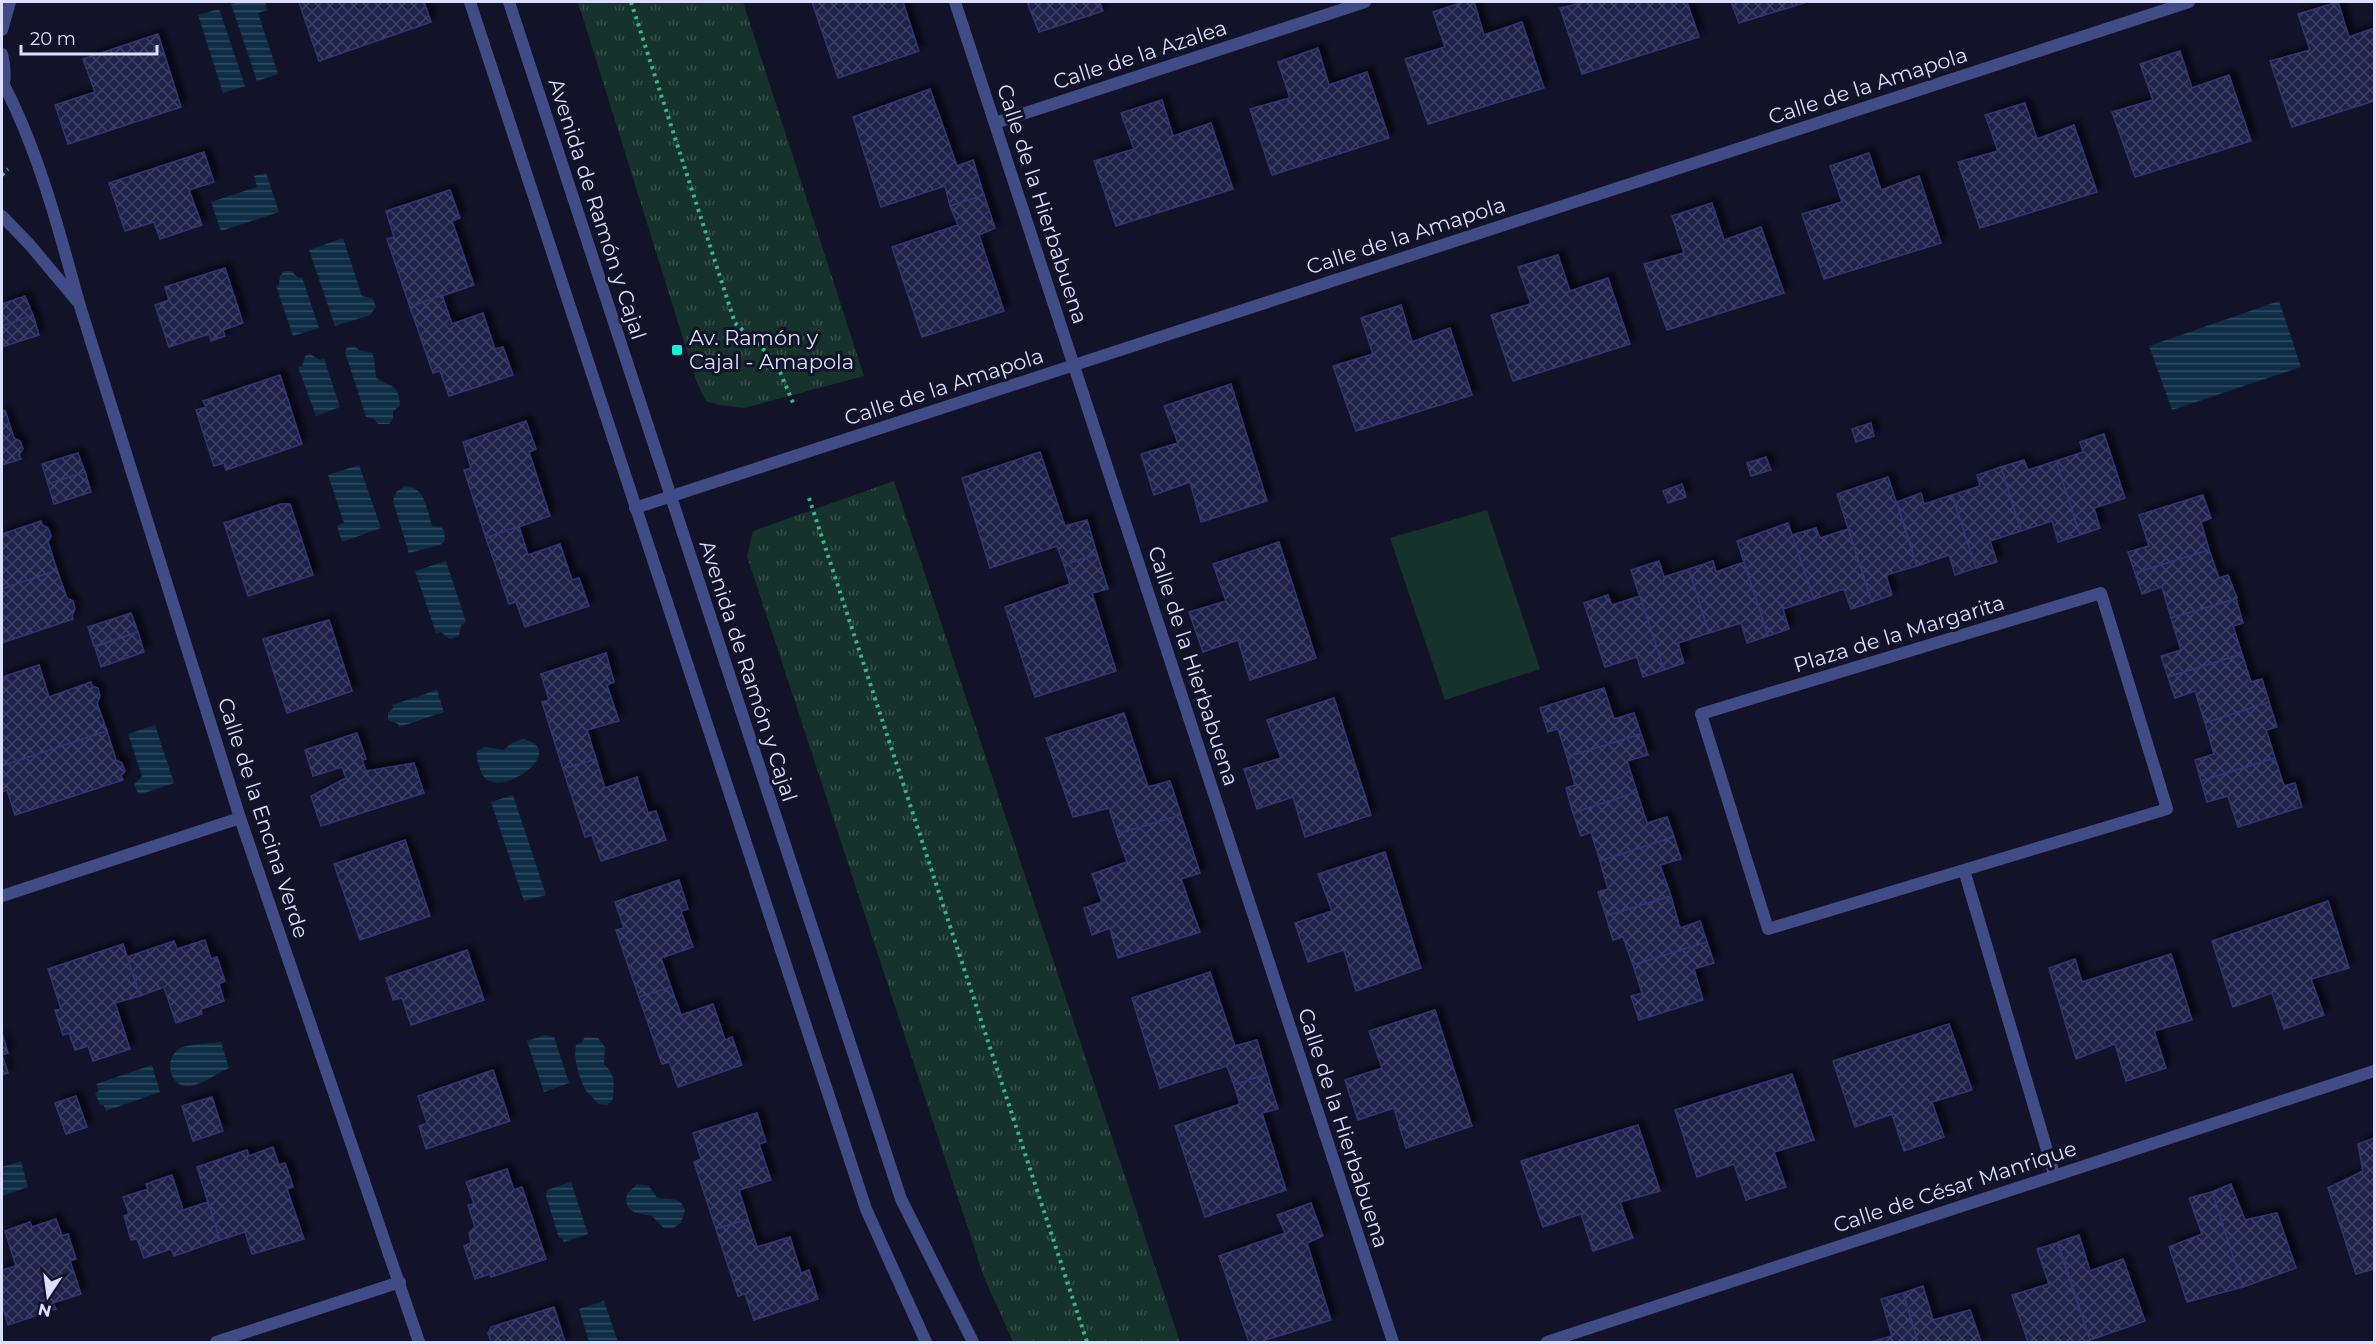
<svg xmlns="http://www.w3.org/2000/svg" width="2376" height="1344" viewBox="0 0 2376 1344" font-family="Montserrat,sans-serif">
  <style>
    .park { fill: url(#park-tufts) }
    .pitch { fill: #15322b }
    .water { fill: url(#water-rules) }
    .building { fill: url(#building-cross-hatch); stroke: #323473; stroke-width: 1.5; filter: url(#shadow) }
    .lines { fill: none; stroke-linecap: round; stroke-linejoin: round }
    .path { stroke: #37b592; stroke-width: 4; stroke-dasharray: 3 4.5; stroke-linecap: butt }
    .minor { stroke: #404c85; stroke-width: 12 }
    .tertiary { stroke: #404c85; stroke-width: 12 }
    .poi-dot { fill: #12f2d7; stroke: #121329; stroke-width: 2 }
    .labels { text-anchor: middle; stroke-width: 6; stroke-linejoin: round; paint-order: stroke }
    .street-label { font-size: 21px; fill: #dbdffd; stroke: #121329 }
    .poi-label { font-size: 21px; fill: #dbdffd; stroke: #121329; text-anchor: start }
  </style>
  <defs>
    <pattern id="park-tufts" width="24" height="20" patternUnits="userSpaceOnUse" patternTransform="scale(1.5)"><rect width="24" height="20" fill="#15322b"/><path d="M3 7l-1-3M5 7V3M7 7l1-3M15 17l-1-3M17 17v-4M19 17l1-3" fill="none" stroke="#364f4b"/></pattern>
    <pattern id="water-rules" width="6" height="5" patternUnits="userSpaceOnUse" patternTransform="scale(1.5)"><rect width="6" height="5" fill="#0e2e46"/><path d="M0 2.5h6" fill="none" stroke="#304c62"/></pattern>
    <pattern id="building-cross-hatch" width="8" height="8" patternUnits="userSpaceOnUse" patternTransform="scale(1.5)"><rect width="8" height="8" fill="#1f2049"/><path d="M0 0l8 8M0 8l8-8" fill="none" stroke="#3f4064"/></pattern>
    <filter id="shadow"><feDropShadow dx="5.5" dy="-5.5" stdDeviation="3" flood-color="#0009"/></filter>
  </defs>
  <rect width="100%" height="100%" fill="#121329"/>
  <g class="park">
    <path d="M578 2H743L864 376 744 408 719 405 706 401 697 383Z"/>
    <path d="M894 481 1180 1342H1013L984 1277 747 556 753 531Z"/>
  </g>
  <path class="pitch" d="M1487 510 1540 669 1445 700 1390 538Z"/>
  <g class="water">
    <path d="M239 2H265L267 10 258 13 278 74 257 81 231 4Z"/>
    <path d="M219 9 245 86 223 93 198 15Z"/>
    <path d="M266 173 279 212 221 231 211 202 257 187 254 176Z"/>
    <path d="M343 238 362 296 373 299 376 307 370 315 335 326 309 250Z"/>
    <path d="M284 271H291L299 278 302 277 319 328 293 336 276 286 279 284 280 276Z"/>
    <path d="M2279 301 2301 367 2172 410 2149 346Z"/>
    <path d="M354 346 359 350 372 353 374 358 376 377C388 389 399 381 400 405L393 412V419L389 424H378L374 419 366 417 345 352 347 348Z"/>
    <path d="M310 354 320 360 324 359 340 407 316 416 298 367 302 366 305 356Z"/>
    <path d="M359 465 381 528 342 542 337 526 344 523 328 475Z"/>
    <path d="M405 486C425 486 427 510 432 526L441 527 444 530 445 540 440 545 409 553 393 501 396 492Z"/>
    <path d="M446 561 466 622 461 625 459 636 450 639 441 632 436 633 415 571Z"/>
    <path d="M437 690 444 712 399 727 398 724 388 720V713L393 708 392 705Z"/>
    <path d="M155 725 174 783 141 794 138 793 134 785 142 776 128 734Z"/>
    <path d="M523 739C574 751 489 808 480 769 478 763 476 757 477 751L485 747 503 750 512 743Z"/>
    <path d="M513 795 546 895 524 901 491 802Z"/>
    <path d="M545 1035 554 1037 569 1083 544 1092 527 1041Z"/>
    <path d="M585 1037 598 1038 605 1047 604 1064C616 1076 614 1084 613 1099L607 1105 598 1104C594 1098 588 1094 585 1089 579 1077 573 1058 576 1045L582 1042Z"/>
    <path d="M221 1042 229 1068C218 1073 203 1084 190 1086 170 1089 163 1059 179 1049 189 1043 209 1044 221 1042Z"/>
    <path d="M152 1065 160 1092 106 1111 103 1104 100 1105 95 1093 99 1091 96 1084Z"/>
    <path d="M21 1161 28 1187 2 1196V1167Z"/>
    <path d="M571 1182 588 1234 564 1242 562 1238H559L546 1196 547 1190Z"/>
    <path d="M637 1184 649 1186 657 1198C670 1200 680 1196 685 1210L681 1223 673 1228H664L652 1216C639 1213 623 1214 627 1194Z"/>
    <path d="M604 1301 618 1342H589L579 1309Z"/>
  </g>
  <g class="building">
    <path d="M299 2H424L431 22 319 61Z"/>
    <path d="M812 2H903L919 51 838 78Z"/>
    <path d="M1027 2H1100L1103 11 1039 32Z"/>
    <path d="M1463 2H1474L1484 35 1522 22 1544 88 1428 124 1405 59 1445 47 1433 12Z"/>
    <path d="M1585 2H1687L1699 37 1582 74 1560 8Z"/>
    <path d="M1731 2H1807L1739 23Z"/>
    <path d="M2338 2 2349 37 2374 28V101L2292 127 2270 61 2310 50 2298 14Z"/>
    <path d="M158 34 181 107 68 144 55 105 95 92 83 59Z"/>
    <path d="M1318 48 1329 85 1367 72 1389 138 1272 175 1250 109 1290 98 1278 62Z"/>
    <path d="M2180 51 2192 88 2229 75 2251 141 2135 177 2112 112 2153 100 2140 64Z"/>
    <path d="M930 89 957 166 973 160 984 195 950 206 945 186 881 207 853 117Z"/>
    <path d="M1162 100 1173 136 1211 123 1233 189 1116 226 1094 161 1134 149 1121 113Z"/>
    <path d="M2025 103 2037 139 2074 125 2097 192 1980 228 1958 162 1998 151 1985 115Z"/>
    <path d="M204 152 214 182 189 190 202 225 160 239 154 222 125 231 109 183Z"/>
    <path d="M1869 153 1881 190 1919 176 1941 243 1824 279 1802 214 1842 202 1830 166Z"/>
    <path d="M450 190 460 218 452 221 474 285 410 307 387 239 394 237 386 211Z"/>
    <path d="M984 195 995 228 979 235 1004 311 922 337 892 247 958 225 950 206Z"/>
    <path d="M1712 203 1724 240 1761 227 1784 293 1667 330 1644 264 1684 253 1672 216Z"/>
    <path d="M1558 255 1570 291 1608 278 1630 344 1513 381 1491 315 1531 304 1518 267Z"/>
    <path d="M225 268 243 323 223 330 225 336 211 341 209 334 169 347 155 305 169 300 165 287Z"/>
    <path d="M442 295 452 324 483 313 495 349 503 347 513 375 449 396 440 371 433 373 410 307Z"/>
    <path d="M25 296 33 315 2 326V304Z"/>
    <path d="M1401 305 1412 342 1450 328 1472 395 1356 431 1333 366 1373 354 1361 318Z"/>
    <path d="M33 315 39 335 2 347V326Z"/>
    <path d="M280 375 302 444 226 470 224 463 214 466 196 410 206 407 203 401Z"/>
    <path d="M1231 384 1267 501 1201 522 1190 482 1154 495 1141 454 1178 443 1164 406Z"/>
    <path d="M5 410 14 438 20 441 23 449 19 455 21 459 2 465V411Z"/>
    <path d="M526 421 536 449 529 452 550 516 486 538 464 470 471 468 463 442Z"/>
    <path d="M1871 423 1874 436 1856 442 1852 429Z"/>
    <path d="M2104 434 2125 498 2094 508 2100 528 2080 535 2056 461 2083 452 2080 442Z"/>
    <path d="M1040 452 1065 526 1087 520 1097 554 1064 565 1057 546 990 568 962 478Z"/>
    <path d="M78 453 85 472 48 484 42 464Z"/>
    <path d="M1766 457 1771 470 1751 476 1747 463Z"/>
    <path d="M2024 460 2028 470 2056 461 2080 535 2058 542 2052 521 2021 531 2001 467Z"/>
    <path d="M2001 467 2021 531 1990 541 1997 562 1976 568 1952 495 1980 486 1977 475Z"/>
    <path d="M85 472 91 492 54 504 48 484Z"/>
    <path d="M1888 477 1917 566 1886 575 1892 595 1872 602 1837 494Z"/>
    <path d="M1682 484 1686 497 1668 503 1663 491Z"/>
    <path d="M1921 493 1924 504 1952 495 1976 568 1955 575 1949 555 1917 566 1897 502Z"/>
    <path d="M2203 495 2211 518 2201 522 2209 550 2135 573 2128 552 2149 546 2139 515Z"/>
    <path d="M281 504H290L313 575 248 596 224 523Z"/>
    <path d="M41 521 42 525 48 528 51 536 48 542 57 570 2 589V534Z"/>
    <path d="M1788 523 1814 599 1783 609 1789 629 1768 636 1737 541Z"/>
    <path d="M519 526 528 555 560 544 572 580 579 578 589 606 525 627 516 602 509 604 486 538Z"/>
    <path d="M1816 528 1820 538 1848 529 1872 602 1851 609 1844 589 1814 599 1792 535Z"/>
    <path d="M1279 542 1316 658 1250 680 1238 640 1203 652 1189 612 1226 601 1213 564Z"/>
    <path d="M2209 550 2219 578 2228 575 2237 598 2171 618 2162 587 2142 594 2135 573Z"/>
    <path d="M1097 554 1108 589 1092 593 1116 671 1035 697 1005 607 1070 584 1064 565Z"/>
    <path d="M1659 561 1664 577 1689 569 1709 633 1678 643 1684 663 1664 670 1631 570Z"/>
    <path d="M1713 561 1716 572 1744 562 1768 636 1747 643 1741 623 1709 633 1689 569Z"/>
    <path d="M57 570 67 598 73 601 75 609 72 616 73 619 2 643V589Z"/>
    <path d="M1608 595 1612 605 1640 596 1664 670 1643 677 1637 657 1605 667 1584 603Z"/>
    <path d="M2236 599 2243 623 2233 626 2242 654 2168 677 2161 656 2181 650 2171 618Z"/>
    <path d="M131 613 138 632 94 646 88 627Z"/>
    <path d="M329 620 352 691 287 713 263 639Z"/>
    <path d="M138 632 144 652 101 667 95 647Z"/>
    <path d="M606 653 614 682 607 685 619 721 587 730 596 759 563 769 542 702 549 700 541 674Z"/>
    <path d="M2242 654 2251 682 2262 679 2269 702 2205 723 2195 691 2175 698 2168 677Z"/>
    <path d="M39 665 49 697 91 682 92 686 98 688 100 697 97 703 107 731 2 766V677Z"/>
    <path d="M1604 688 1614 719 1634 713 1641 734 1567 757 1558 729 1548 732 1540 708Z"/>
    <path d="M1334 698 1371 815 1305 837 1293 797 1257 809 1244 769 1281 758 1267 720Z"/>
    <path d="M2269 702 2277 727 2266 730 2275 758 2201 781 2195 760 2214 754 2205 723Z"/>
    <path d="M1124 713 1148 787 1170 781 1181 815 1117 834 1109 808 1073 817 1046 738Z"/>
    <path d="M107 731 116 760 122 763 125 771 121 776 123 780 15 815 7 790 2 792V766Z"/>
    <path d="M357 733 366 759 362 760 366 771 414 763 424 793 321 826 311 796 346 778 342 767 313 776 305 750Z"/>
    <path d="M1641 734 1648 755 1627 761 1637 792 1573 813 1566 788 1575 785 1567 757Z"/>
    <path d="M2275 758 2284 786 2295 783 2302 807 2238 827 2228 796 2207 802 2201 781Z"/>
    <path d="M596 759 605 788 637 777 648 813 656 811 666 840 601 861 592 835 585 837 563 769Z"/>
    <path d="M1637 792 1647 823 1667 817 1674 837 1600 861 1591 832 1581 836 1573 813Z"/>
    <path d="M1181 815 1200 873 1181 879 1200 932 1118 958 1110 928 1092 935 1084 908 1102 902 1092 874 1127 862 1117 834Z"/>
    <path d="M1674 837 1681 859 1660 865 1671 896 1606 916 1598 892 1608 889 1600 861Z"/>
    <path d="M405 840 430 916 360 940 334 864Z"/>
    <path d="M1385 852 1421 968 1356 991 1344 950 1308 962 1295 923 1332 911 1318 874Z"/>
    <path d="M679 880 688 909 681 911 693 947 661 958 671 987 639 997 616 930 624 928 615 902Z"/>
    <path d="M1671 896 1680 928 1700 921 1707 942 1633 965 1623 937 1613 940 1606 916Z"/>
    <path d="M2328 901 2349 968 2311 979 2324 1015 2284 1029 2272 993 2233 1007 2212 941Z"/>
    <path d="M205 940 211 959 217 957 225 981 219 984 224 1001 201 1009 202 1014 176 1023 164 987 140 996 127 957 174 941 177 949Z"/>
    <path d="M1707 942 1714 963 1694 969 1703 1000 1639 1020 1631 996 1642 993 1633 965Z"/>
    <path d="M123 944 140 996 115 1003 130 1049 93 1061 88 1046 75 1050 69 1033 63 1035 55 1010 61 1009 48 969Z"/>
    <path d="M467 950 484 1000 411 1025 402 998 393 1000 386 978Z"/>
    <path d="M2171 954 2192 1020 2154 1031 2166 1068 2126 1081 2115 1044 2076 1059 2049 968 2075 959 2082 982Z"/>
    <path d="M1210 972 1235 1046 1257 1040 1267 1074 1234 1085 1227 1066 1160 1088 1132 998Z"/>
    <path d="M671 987 681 1015 713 1004 725 1040 732 1037 742 1065 678 1087 669 1062 662 1064 639 997Z"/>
    <path d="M1435 1010 1472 1126 1406 1148 1394 1108 1358 1120 1345 1080 1382 1068 1369 1031Z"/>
    <path d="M1949 1024 1972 1090 1932 1102 1944 1137 1904 1151 1892 1114 1855 1127 1833 1061Z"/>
    <path d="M2 1033 8 1053 2 1055 8 1073 2 1075Z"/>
    <path d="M493 1070 510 1121 426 1149 419 1126 427 1123 418 1096Z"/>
    <path d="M1267 1074 1278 1109 1262 1113 1286 1190 1205 1217 1175 1126 1240 1104 1234 1085Z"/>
    <path d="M1792 1074 1814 1140 1774 1152 1786 1187 1746 1200 1734 1164 1697 1177 1675 1110Z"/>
    <path d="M76 1096 87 1127 66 1134 55 1103Z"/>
    <path d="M212 1097 223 1131 193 1141 182 1106Z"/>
    <path d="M757 1113 766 1142 759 1144 771 1180 739 1190 748 1219 716 1229 694 1162 701 1159 693 1133Z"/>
    <path d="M1638 1125 1660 1191 1620 1202 1633 1238 1593 1251 1581 1214 1543 1227 1521 1161Z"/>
    <path d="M2374 1138V1269L2356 1274 2328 1188 2363 1171 2358 1144Z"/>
    <path d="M273 1147 279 1165 285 1163 290 1177 293 1187 287 1189 304 1239 252 1254 245 1232 220 1240 197 1167 247 1150 249 1156Z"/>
    <path d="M507 1169 514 1190 522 1187 546 1259 491 1277 490 1274 475 1279 464 1246 471 1243 469 1233 475 1227 468 1205 474 1204 466 1182Z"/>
    <path d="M172 1175 183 1210 208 1202 220 1240 174 1256 171 1249 144 1258 137 1239 131 1240 124 1216 129 1214 123 1197 148 1189 146 1184Z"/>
    <path d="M2231 1184 2245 1220 2277 1213 2296 1268 2243 1287 2212 1192Z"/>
    <path d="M2212 1192 2243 1287 2187 1302 2169 1247 2202 1234 2189 1198Z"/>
    <path d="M1311 1203 1323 1236 1307 1243 1331 1320 1259 1342H1249L1219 1256 1285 1233 1277 1215Z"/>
    <path d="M56 1219 62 1236 68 1234 76 1259 70 1261 81 1294 53 1303 56 1309 8 1325 2 1305V1270L16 1266 5 1231 30 1222 32 1227Z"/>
    <path d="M748 1219 757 1247 790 1237 801 1273 809 1270 818 1299 754 1320 745 1294 738 1296 716 1229Z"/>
    <path d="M2079 1235 2090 1271 2123 1259 2145 1321 2090 1340 2058 1242Z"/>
    <path d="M2057 1243 2090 1340 2082 1342H2028L2012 1295 2049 1284 2037 1249Z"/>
    <path d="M1923 1286 1933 1320 1970 1310 1981 1342H1918L1903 1293Z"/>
    <path d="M1903 1293 1918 1342H1870L1892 1336 1881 1299Z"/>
    <path d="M554 1307 565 1342H491L488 1333 491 1327Z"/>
  </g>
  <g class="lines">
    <g class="path">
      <path d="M631 2 735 323 775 360 794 405"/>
      <path d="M2 175 8 169"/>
      <path d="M809 498 1087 1342"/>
    </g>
    <g class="minor">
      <path d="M955 2 1393 1342"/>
      <path d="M2 30 10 2"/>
      <path d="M2 54C5 66 6 80 2 91"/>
      <path d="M4 85C39 153 59 230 79 303L240 818 419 1342"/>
      <path d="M995 123 1365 2"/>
      <path d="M2 216 30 245 76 300"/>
      <path d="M635 508 2189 2"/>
      <path d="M1964 870 1768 929 1701 714 2101 593 2167 809 1964 870 2054 1174"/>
      <path d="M2 896 240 818"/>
      <path d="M216 1342 400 1282"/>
    </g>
    <g class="tertiary">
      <path d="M470 2 866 1209 926 1342"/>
      <path d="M509 2 901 1199 973 1342"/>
      <path d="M1547 1342 2374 1071"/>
    </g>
  </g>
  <rect class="poi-dot" x="671" y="344" width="12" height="12" rx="3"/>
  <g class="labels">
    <g class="street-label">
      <text transform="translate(1140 55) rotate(-18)" y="7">Calle de la Azalea</text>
      <text transform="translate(1868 86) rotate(-18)" y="7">Calle de la Amapola</text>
      <text transform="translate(1042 204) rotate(72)" y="7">Calle de la Hierbabuena</text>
      <text transform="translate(597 209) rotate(72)" y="7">Avenida de Ramón y Cajal</text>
      <text transform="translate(1406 236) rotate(-18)" y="7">Calle de la Amapola</text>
      <text transform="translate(944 387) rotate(-18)" y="7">Calle de la Amapola</text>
      <text transform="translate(1899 634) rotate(-17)" y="7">Plaza de la Margarita</text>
      <text transform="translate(1193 666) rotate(72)" y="7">Calle de la Hierbabuena</text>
      <text transform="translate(748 671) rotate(72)" y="7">Avenida de Ramón y Cajal</text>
      <text transform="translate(263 818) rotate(72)" y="7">Calle de la Encina Verde</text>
      <text transform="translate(1343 1128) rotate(72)" y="7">Calle de la Hierbabuena</text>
      <text transform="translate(1955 1187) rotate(-18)" y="7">Calle de César Manrique</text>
    </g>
    <g class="poi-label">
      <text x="689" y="345">Av. Ramón y<tspan x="689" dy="24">Cajal - Amapola</tspan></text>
    </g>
  </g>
  <rect width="2376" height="1344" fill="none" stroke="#dbdffd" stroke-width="6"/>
  <g transform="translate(48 1296) rotate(193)" stroke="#121329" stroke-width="4.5" paint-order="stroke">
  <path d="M0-4.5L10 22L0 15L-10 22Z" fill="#dbdffd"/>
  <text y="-9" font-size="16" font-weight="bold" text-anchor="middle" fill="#dbdffd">N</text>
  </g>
  <path d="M21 45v9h136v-9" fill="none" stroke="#dbdffd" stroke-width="3"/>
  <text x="30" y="45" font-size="18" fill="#dbdffd" stroke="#121329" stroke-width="4.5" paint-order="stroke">20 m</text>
</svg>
